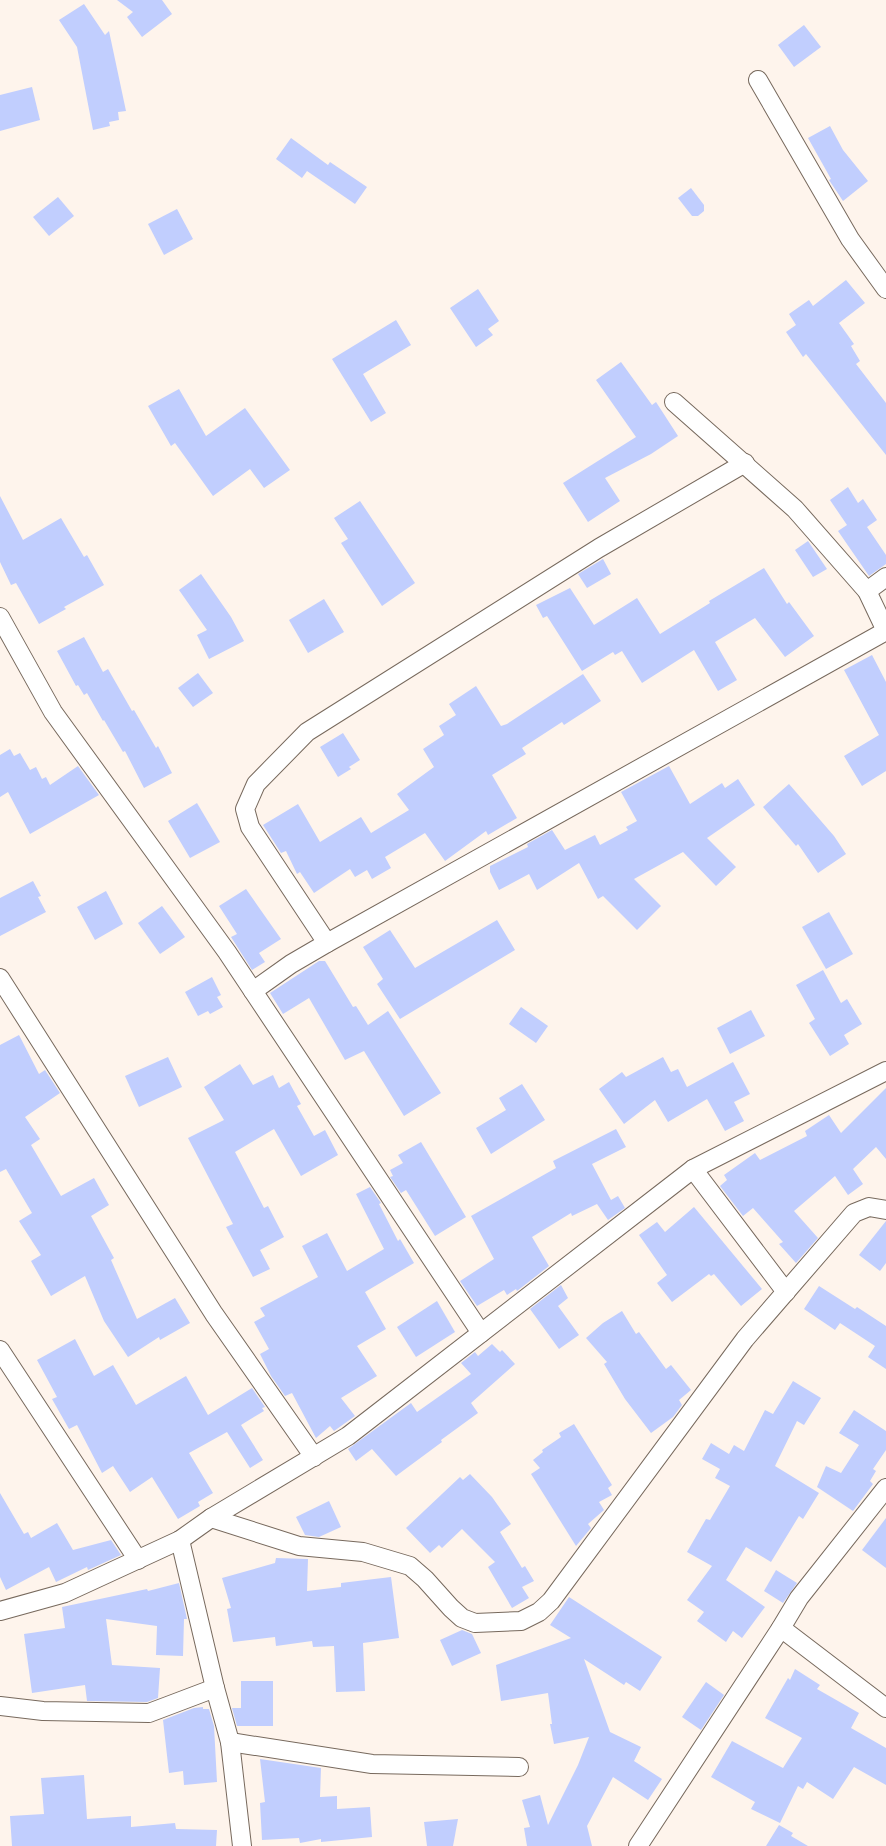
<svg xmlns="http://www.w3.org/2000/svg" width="886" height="1846" viewBox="0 0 886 1846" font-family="Spectral,serif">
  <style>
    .building { fill: #c1cefe }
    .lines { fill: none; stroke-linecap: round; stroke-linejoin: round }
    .minor-casing { stroke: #77695d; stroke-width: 20 }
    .minor { stroke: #fff; stroke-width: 18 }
  </style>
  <rect width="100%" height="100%" fill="#fef4ec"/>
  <g class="building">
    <path d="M117 0H162L172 14 142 37 127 17 133 12Z"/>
    <path d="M84 4 105 35 109 31 126 111 118 112 119 120 109 122 110 126 93 130 77 47 59 20Z"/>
    <path d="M804 25 821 47 794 67 778 45Z"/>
    <path d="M32 87 40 120 0 131V95Z"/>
    <path d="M830 126 843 150 868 181 843 201 829 180 831 179 808 138Z"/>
    <path d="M291 138 328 165 330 162 367 187 355 204 307 171 302 178 276 159Z"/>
    <path d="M691 188 704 205V211L698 216H692L678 198Z"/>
    <path d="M58 197 74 216 49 236 33 217Z"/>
    <path d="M177 209 193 239 164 255 148 224Z"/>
    <path d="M846 280 865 303 839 323 854 344 851 346 860 361 856 364 886 403V455L806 354 803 357 786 332 796 325 789 314 809 300 813 306Z"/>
    <path d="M478 289 499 321 488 329 493 335 476 347 450 308Z"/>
    <path d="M396 320 411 345 363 374 386 413 371 422 332 359Z"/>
    <path d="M621 362 652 405 656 402 678 436 651 454 605 478 620 501 588 522 563 483 636 437 596 380Z"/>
    <path d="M179 389 206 436 245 408 290 470 264 488 250 469 213 496 175 443 171 446 148 406Z"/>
    <path d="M848 487 858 503 863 499 877 520 867 527 886 555V564L869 576 838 531 847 525 830 500Z"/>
    <path d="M0 496 23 540 61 518 84 557 87 555 104 585 64 607 66 609 39 624 16 583 11 585 0 562Z"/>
    <path d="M360 501 415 583 382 606 341 543 348 539 334 518Z"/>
    <path d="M808 541 827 569 813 577 795 550Z"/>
    <path d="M603 559 611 574 587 588 578 574Z"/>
    <path d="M764 568 787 604 789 602 814 636 785 657 755 618 715 642 737 680 718 691 694 650 642 683 622 651 615 655 613 652 582 671 547 616 543 618 536 605 570 588 594 625 637 598 660 634 710 603 709 601Z"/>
    <path d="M201 574 231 617 244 641 209 659 197 635 207 630 179 590Z"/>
    <path d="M324 599 344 632 308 653 289 620Z"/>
    <path d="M84 637 103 672 108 669 132 711 134 710 156 748 158 746 172 773 144 788 125 751 123 752 104 720 103 721 87 693 84 695 78 685 76 686 57 651Z"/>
    <path d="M872 655 886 682V771L862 786 844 756 879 735 844 670Z"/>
    <path d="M198 673 213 693 193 707 178 688Z"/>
    <path d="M583 674 601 701 564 725 562 722 522 748 526 754 492 775 517 818 488 835 486 831 445 861 425 833 385 857 391 868 372 879 367 870 355 877 350 869 314 893 300 872 297 874 286 851 281 853 263 825 298 804 320 842 361 817 371 833 409 810 397 794 434 767 423 749 444 735 439 726 456 715 449 704 476 686 501 726 507 724Z"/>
    <path d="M343 733 360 760 349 767 351 769 338 777 320 747Z"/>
    <path d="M10 749 14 756 20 753 30 770 36 767 42 779 46 777 50 785 78 766 99 795 30 834 8 792 0 797V755Z"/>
    <path d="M669 766 690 804 722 783 725 788 738 779 755 805 707 838 736 867 716 886 683 852 634 879 661 906 637 930 603 896 598 899 579 863 537 890 529 874 499 890 490 872V866L528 847 527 844 552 830 565 850 595 835 600 845 628 830 626 827 637 821 621 792Z"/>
    <path d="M789 784 834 836 846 854 818 873 798 844 796 846 763 807Z"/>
    <path d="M197 803 220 842 190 858 168 821Z"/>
    <path d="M33 881 41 896 38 897 46 912 0 936V898Z"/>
    <path d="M246 889 281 939 259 953 265 962 252 970 231 937 237 934 219 906Z"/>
    <path d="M106 891 123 924 95 940 77 907Z"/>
    <path d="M162 906 185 937 160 954 138 923Z"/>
    <path d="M829 912 853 954 826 969 802 927Z"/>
    <path d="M497 920 515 950 400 1019 377 984 383 979 363 947 390 930 415 968Z"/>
    <path d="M319 961H325L353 1007 356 1006 368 1025 388 1011 441 1093 404 1116 364 1051 345 1060 309 998 283 1014 270 993Z"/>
    <path d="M823 970 841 1003 847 999 862 1024 844 1035 849 1044 830 1056 809 1023 815 1019 796 985Z"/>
    <path d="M212 977 221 995 217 997 223 1007 210 1014 208 1011 198 1016 185 992Z"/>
    <path d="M521 1007 548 1026 536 1043 509 1024Z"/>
    <path d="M751 1010 765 1036 730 1054 717 1028Z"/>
    <path d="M19 1035 39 1074 45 1070 60 1093 25 1117 40 1139 31 1145 61 1196 94 1178 109 1205 91 1216 114 1258 111 1260 137 1319 175 1298 190 1323 160 1340 159 1337 128 1357 104 1321 85 1276 51 1296 31 1261 41 1255 19 1221 32 1213 6 1169 0 1172V1045Z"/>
    <path d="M168 1057 182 1087 139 1107 125 1076Z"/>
    <path d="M663 1057 671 1072 678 1069 687 1087 733 1062 750 1094 734 1102 744 1121 725 1131 707 1099 668 1122 655 1100 624 1124 599 1089 622 1072 626 1077Z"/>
    <path d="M240 1064 253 1085 273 1075 279 1088 289 1082 301 1104 297 1106 314 1136 325 1130 338 1155 301 1176 274 1129 235 1152 264 1208 268 1206 284 1237 260 1250 270 1269 253 1277 226 1227 233 1224 188 1138 224 1120 204 1087Z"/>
    <path d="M522 1084 545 1120 491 1154 476 1128 506 1110 499 1098Z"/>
    <path d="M886 1088V1159L876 1147 853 1169 863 1184 848 1195 835 1176 794 1211 818 1238 796 1263 779 1244 783 1242 753 1208 743 1216 720 1186 727 1180 724 1175 755 1153 760 1160 807 1136 805 1131 829 1115 841 1133Z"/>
    <path d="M616 1129 626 1147 592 1164 611 1200 618 1196 625 1208 608 1220 597 1204 572 1216 571 1213 532 1237 549 1266 517 1291 516 1289 507 1295 504 1290 477 1306 460 1281 494 1259 471 1216 556 1168 553 1161Z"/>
    <path d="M421 1142 466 1217 435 1236 406 1190 401 1193 390 1177 393 1176 390 1170 403 1163 398 1155Z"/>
    <path d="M370 1187 381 1203 379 1204 398 1241 400 1239 414 1263 365 1292 386 1329 357 1346 377 1376 341 1398 355 1416 334 1431 330 1426 316 1438 292 1393 285 1396 271 1376 260 1354 269 1349 254 1322 265 1316 260 1308 318 1277 302 1246 327 1233 347 1271 384 1249 356 1194Z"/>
    <path d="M694 1207 762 1289 741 1306 714 1274 711 1276 709 1274 672 1302 657 1283 667 1275 639 1235 657 1222 665 1232Z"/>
    <path d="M886 1221V1263L880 1271 859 1255Z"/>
    <path d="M561 1285 568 1298 558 1306 579 1335 559 1349 530 1309Z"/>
    <path d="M819 1286 855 1309 857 1307 886 1326V1369L868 1357 875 1346 840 1323 835 1330 804 1309Z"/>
    <path d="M437 1301 455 1332 416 1357 397 1327Z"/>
    <path d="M622 1311 636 1334 639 1332 666 1369 671 1365 691 1390 679 1400 682 1405 673 1417 651 1433 625 1399 604 1364 607 1362 586 1338 603 1323Z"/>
    <path d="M75 1339 94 1376 113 1365 136 1405 186 1376 208 1415 252 1388 265 1407 262 1408 264 1411 241 1425 263 1460 250 1468 227 1432 189 1453 213 1493 198 1502 200 1506 178 1519 152 1477 130 1492 113 1466 102 1473 77 1425 69 1429 52 1399 57 1397 37 1360Z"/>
    <path d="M492 1344 500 1352 502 1350 515 1364 471 1403 478 1413 441 1440 442 1442 396 1476 372 1449 356 1461 348 1449 411 1403 417 1412 471 1374 461 1363 475 1352 478 1356Z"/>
    <path d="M793 1381 821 1398 804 1425 797 1421 775 1466 819 1493 803 1519 799 1516 771 1562 746 1547 726 1580 765 1607 742 1638 733 1631 726 1642 697 1621 704 1612 687 1600 712 1566 687 1552 706 1519 710 1520 730 1486 715 1478 720 1469 702 1459 711 1443 729 1454 734 1445 744 1451 765 1410 773 1414Z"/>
    <path d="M854 1410 886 1431V1450L873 1469 876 1471 870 1481 873 1484 853 1511 817 1487 826 1466 841 1473 859 1445 839 1433Z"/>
    <path d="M574 1424 612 1485 608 1488 612 1495 599 1502 604 1510 588 1524 591 1528 576 1546 531 1474 540 1468 533 1460 543 1452 542 1450 561 1437 559 1433Z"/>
    <path d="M470 1474 492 1497 511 1524 500 1532 522 1568 525 1566 534 1581 522 1587 529 1598 512 1608 488 1567 495 1562 462 1529 442 1548 439 1545 430 1553 406 1528 460 1477 463 1480Z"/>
    <path d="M0 1493 24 1534 28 1532 31 1538 57 1523 73 1550 111 1540 121 1555 88 1570 87 1567 56 1582 49 1567 6 1590 0 1577Z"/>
    <path d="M329 1501 341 1527 319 1537 305 1535 296 1517Z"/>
    <path d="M886 1518V1568L862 1550Z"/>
    <path d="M276 1558 308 1559 307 1591 341 1587V1583L391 1577 399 1638 363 1643 365 1691 336 1692 334 1646 313 1647 312 1641 276 1646 275 1637 233 1642 227 1609 231 1608 222 1578 275 1563Z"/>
    <path d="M776 1570 797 1583 783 1603 764 1591Z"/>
    <path d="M179 1583 187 1619H184L183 1656 156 1655 157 1626 106 1619 112 1665 160 1668 158 1698 147 1702 87 1701 85 1685 32 1693 24 1634 65 1628 62 1607 147 1589 148 1591Z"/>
    <path d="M569 1597 662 1657 640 1691 626 1682 624 1685 584 1659 610 1732 641 1747 634 1761 662 1779 648 1800 613 1777 587 1826 592 1846H527L524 1828 530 1827 522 1800 540 1795 548 1825 578 1765 589 1737 554 1744 550 1724H552L548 1693 501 1701 496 1665 571 1638 550 1625Z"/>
    <path d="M462 1630 472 1634 481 1653 452 1666 440 1640Z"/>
    <path d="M795 1669 820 1685 817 1689 859 1713 851 1728 886 1748V1785L854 1767 833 1799 807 1782 803 1789 798 1786 780 1823 751 1809 755 1802 711 1777 732 1741 783 1768 802 1738 765 1718 788 1678 790 1680Z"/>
    <path d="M241 1681H273V1726H237L232 1708H241Z"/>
    <path d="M706 1682 724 1695 701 1730 682 1717Z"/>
    <path d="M203 1707V1709H209L214 1726 217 1782 184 1785 183 1771 169 1773 163 1720 194 1708Z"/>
    <path d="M260 1759 321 1768 320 1797 337 1796V1809L370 1807 372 1837 321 1842V1839L300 1843 299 1838 262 1840 260 1803 265 1802Z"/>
    <path d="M84 1775 87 1819 131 1816V1827L175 1823 176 1829 217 1830 216 1846H12L10 1816 44 1814 41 1778Z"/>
    <path d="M458 1819 453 1846H427L424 1822Z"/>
    <path d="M779 1825 793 1833 791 1836 808 1846H766Z"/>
  </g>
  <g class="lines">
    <defs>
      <g id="minor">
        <path d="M758 80 850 239 886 289"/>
        <path d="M674 402 795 509 867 591 886 631"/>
        <path d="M867 591 886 577"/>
        <path d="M0 617 53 712 227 952 481 1333"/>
        <path d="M327 943 250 827 245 809 256 784 307 732 599 548 745 463"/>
        <path d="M0 978 214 1314 314 1457"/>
        <path d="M253 991 291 964 327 943 886 631"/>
        <path d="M693 1169 786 1292"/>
        <path d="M0 1350 138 1560"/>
        <path d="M211 1518 299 1546 363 1552 410 1566 425 1579 451 1608 462 1618 475 1623 521 1621 539 1612 551 1601 745 1339 854 1213 869 1207 886 1210"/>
        <path d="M180 1540 215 1688 230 1742 242 1846"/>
        <path d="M0 1611 65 1593 180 1540 211 1518 348 1436 693 1169 886 1071"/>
        <path d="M781 1628 886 1708"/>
        <path d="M0 1706 43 1711 149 1713 215 1688"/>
        <path d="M230 1742 372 1764 519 1767"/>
        <path d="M638 1846 781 1628 799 1598 886 1488"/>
      </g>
    </defs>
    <use href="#minor" class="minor-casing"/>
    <use href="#minor" class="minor"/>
  </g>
</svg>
